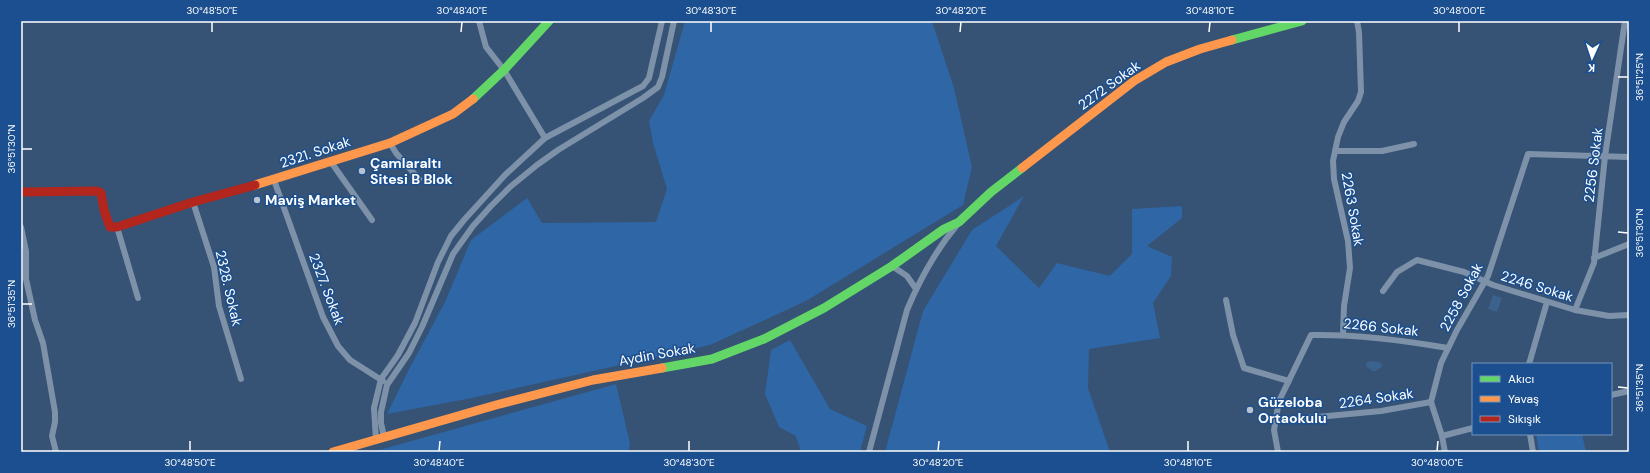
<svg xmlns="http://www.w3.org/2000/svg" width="1650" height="473" viewBox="0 0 1650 473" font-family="'DM Sans',sans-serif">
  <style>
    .green { fill: #2f66a5 }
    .water { fill: #3b618d }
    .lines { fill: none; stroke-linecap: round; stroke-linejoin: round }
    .street { stroke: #7d92a8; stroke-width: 6 }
    .fast { stroke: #63d668; stroke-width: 9 }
    .slow { stroke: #ff974d; stroke-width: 9 }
    .jam { stroke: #b3261e; stroke-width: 9 }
    .ticks { fill: none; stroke: #fff; stroke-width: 1.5 }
    .poi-dot { fill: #b9c2ce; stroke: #1b4f8f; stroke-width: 1.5 }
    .labels { text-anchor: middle; stroke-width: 3; stroke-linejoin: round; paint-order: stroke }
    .street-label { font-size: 14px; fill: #fff; stroke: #1b4f8f }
    .poi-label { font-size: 14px; font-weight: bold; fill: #fff; stroke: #1b4f8f; text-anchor: start }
    .neatline { fill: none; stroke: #fff; stroke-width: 1.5 }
    .ticks-label { font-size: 10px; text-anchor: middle; fill: #fff }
  </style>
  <rect width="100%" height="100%" fill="#365274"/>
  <g class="green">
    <path d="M685 21H932L954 88 972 167 963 205 806 301 710 345 472 398 387 414 409 369 445 302 471 240 527 198 542 223 656 222 667 189 653 143 649 121 664 95Z"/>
    <path d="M1024 196 996 246 1039 288 1057 263 1110 276 1132 254V209L1182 206V218L1147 246 1172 257 1171 276 1153 303 1160 338 1089 349 1088 388 1110 452H885L923 311 972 230Z"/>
    <path d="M790 340 830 409 867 426 860 452H801L796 436 779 427 765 394 771 350Z"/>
    <path d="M616 384 630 443 628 452H372Z"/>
    <path d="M1536 434H1582L1586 452H1539Z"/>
  </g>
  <g class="water">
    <path d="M1493 295 1502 298 1497 312 1488 309Z"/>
    <path d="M1370 361 1379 362 1382 364V367L1376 371H1372L1366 366V363Z"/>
  </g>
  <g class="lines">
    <g class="street">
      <path d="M479 21 486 47 504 70 545 138"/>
      <path d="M390 143 396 153 419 179"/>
      <path d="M1335 151H1382L1414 144"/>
      <path d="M331 162 372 220"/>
      <path d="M274 180 323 317 338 346 350 360 383 381"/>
      <path d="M193 202 214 267 219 306 241 379"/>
      <path d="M21 227 26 251V279L35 320 43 343 55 412V422L52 436 56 452"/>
      <path d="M117 227 138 298"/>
      <path d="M1594 258 1629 244"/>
      <path d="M892 266 907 276 916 289"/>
      <path d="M1383 291 1397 272 1417 260 1464 272 1493 285 1575 310 1609 316 1629 315"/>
      <path d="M1226 300 1233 335 1244 368 1289 381"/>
      <path d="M1575 310 1594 263 1605 156 1625 21"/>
      <path d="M1343 334 1344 306 1350 268 1348 241 1334 179 1333 161 1338 137 1344 122 1358 101 1361 92 1359 32 1357 21"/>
      <path d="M1529 364 1547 302"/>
      <path d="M1611 395 1629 391"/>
      <path d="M1275 421 1381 411 1431 402"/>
      <path d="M1530 434 1533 452"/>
      <path d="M1442 436 1473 428"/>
      <path d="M384 437 381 423V412L387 385 409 353 422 327 453 254 473 226 491 206 510 187 537 165 558 150 643 98 658 87 662 77 674 21"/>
      <path d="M376 440 374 408 381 379 398 355 415 323 438 262 451 236 464 220 505 175 545 138 643 86 649 78 662 21"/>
      <path d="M869 452 907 310C920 279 936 250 957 225"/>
      <path d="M1278 452 1274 430 1279 401 1311 335C1358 334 1402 340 1448 348"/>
      <path d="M1445 452 1442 436 1431 402 1441 363 1457 330 1488 276 1528 154 1629 157"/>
    </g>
    <g class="fast">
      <path d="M1232 40 1302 21"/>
      <path d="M473 99 504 70 549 21"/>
      <path d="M662 368 712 359 764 339 824 308 892 266 944 229 959 222 991 192 1022 168"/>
    </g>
    <g class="slow">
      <path d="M1022 168 1134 81 1166 62 1200 49 1232 40"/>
      <path d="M255 185 390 143 453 114 473 99"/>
      <path d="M333 452 496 405 593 380 662 368"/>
    </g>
    <path class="jam" d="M21 192 97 191 101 193 104 210 110 227H117L193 202 255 185"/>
  </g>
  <path class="ticks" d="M212 32V22M461 32 462 22M711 32V22M960 32 961 22M1209 32 1210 22M1459 32V22M1618 77H1628M22 149H32M1618 232 1628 233M22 304H32M1618 387 1628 388M190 451V441M439 451 440 441M689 451V441M938 451 939 441M1188 451V441M1437 451 1438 441"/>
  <g class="poi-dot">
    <circle cx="362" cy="171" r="4"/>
    <circle cx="257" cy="200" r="4"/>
    <circle cx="1250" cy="410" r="4"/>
  </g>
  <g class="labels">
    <g class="street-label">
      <text transform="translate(1109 85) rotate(-36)" y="5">2272 Sokak</text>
      <text transform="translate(315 152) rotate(-18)" y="5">2321. Sokak</text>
      <text transform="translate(1593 165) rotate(-83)" y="5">2256 Sokak</text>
      <text transform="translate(1353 209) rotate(80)" y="5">2263 Sokak</text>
      <text transform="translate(1537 286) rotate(17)" y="5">2246 Sokak</text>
      <text transform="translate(229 288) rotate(77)" y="5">2328. Sokak</text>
      <text transform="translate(327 289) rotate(69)" y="5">2327. Sokak</text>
      <text transform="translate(1461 297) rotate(-62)" y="5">2258 Sokak</text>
      <text transform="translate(1381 327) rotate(6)" y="5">2266 Sokak</text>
      <text transform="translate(657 354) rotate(-10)" y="5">Aydin Sokak</text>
      <text transform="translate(1376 398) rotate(-8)" y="5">2264 Sokak</text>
    </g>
    <g class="poi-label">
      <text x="370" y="168">Çamlaraltı<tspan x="370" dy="16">Sitesi B Blok</tspan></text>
      <text x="265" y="205">Maviş Market</text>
      <text x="1258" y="407">Güzeloba<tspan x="1258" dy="16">Ortaokulu</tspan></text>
    </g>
  </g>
  <rect width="1650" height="473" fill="none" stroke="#1b4f8f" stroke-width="44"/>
  <rect x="1472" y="363" width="140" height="72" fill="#1b4f8f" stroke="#7695bc"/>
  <rect x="1480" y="376" width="20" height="6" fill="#63d668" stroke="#7695bc"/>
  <text x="1508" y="383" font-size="12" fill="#ffffff">Akıcı</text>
  <rect x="1480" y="396" width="20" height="6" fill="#ff974d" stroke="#7695bc"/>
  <text x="1508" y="403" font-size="12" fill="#ffffff">Yavaş</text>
  <rect x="1480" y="416" width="20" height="6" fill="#b3261e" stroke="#7695bc"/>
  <text x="1508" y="423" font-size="12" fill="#ffffff">Sıkışık</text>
  <g transform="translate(1592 58) rotate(183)" stroke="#1b4f8f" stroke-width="3" paint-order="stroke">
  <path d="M0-3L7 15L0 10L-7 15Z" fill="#ffffff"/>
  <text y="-6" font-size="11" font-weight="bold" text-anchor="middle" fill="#ffffff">K</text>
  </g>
  <rect x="22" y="22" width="1606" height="429" class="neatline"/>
  <g class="ticks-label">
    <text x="212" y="14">30°48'50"E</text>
    <text x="462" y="14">30°48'40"E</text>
    <text x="711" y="14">30°48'30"E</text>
    <text x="961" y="14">30°48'20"E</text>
    <text x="1210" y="14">30°48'10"E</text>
    <text x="1459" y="14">30°48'00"E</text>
    <text transform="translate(1639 77) rotate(-90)" y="4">36°51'25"N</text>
    <text transform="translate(11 149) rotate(-90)" y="4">36°51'30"N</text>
    <text transform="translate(1639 233) rotate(-90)" y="4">36°51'30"N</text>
    <text transform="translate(11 304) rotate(-90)" y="4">36°51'35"N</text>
    <text transform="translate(1639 388) rotate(-90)" y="4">36°51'35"N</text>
    <text x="190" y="466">30°48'50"E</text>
    <text x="439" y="466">30°48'40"E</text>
    <text x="689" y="466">30°48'30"E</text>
    <text x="938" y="466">30°48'20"E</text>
    <text x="1188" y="466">30°48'10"E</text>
    <text x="1437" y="466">30°48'00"E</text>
  </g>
</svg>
